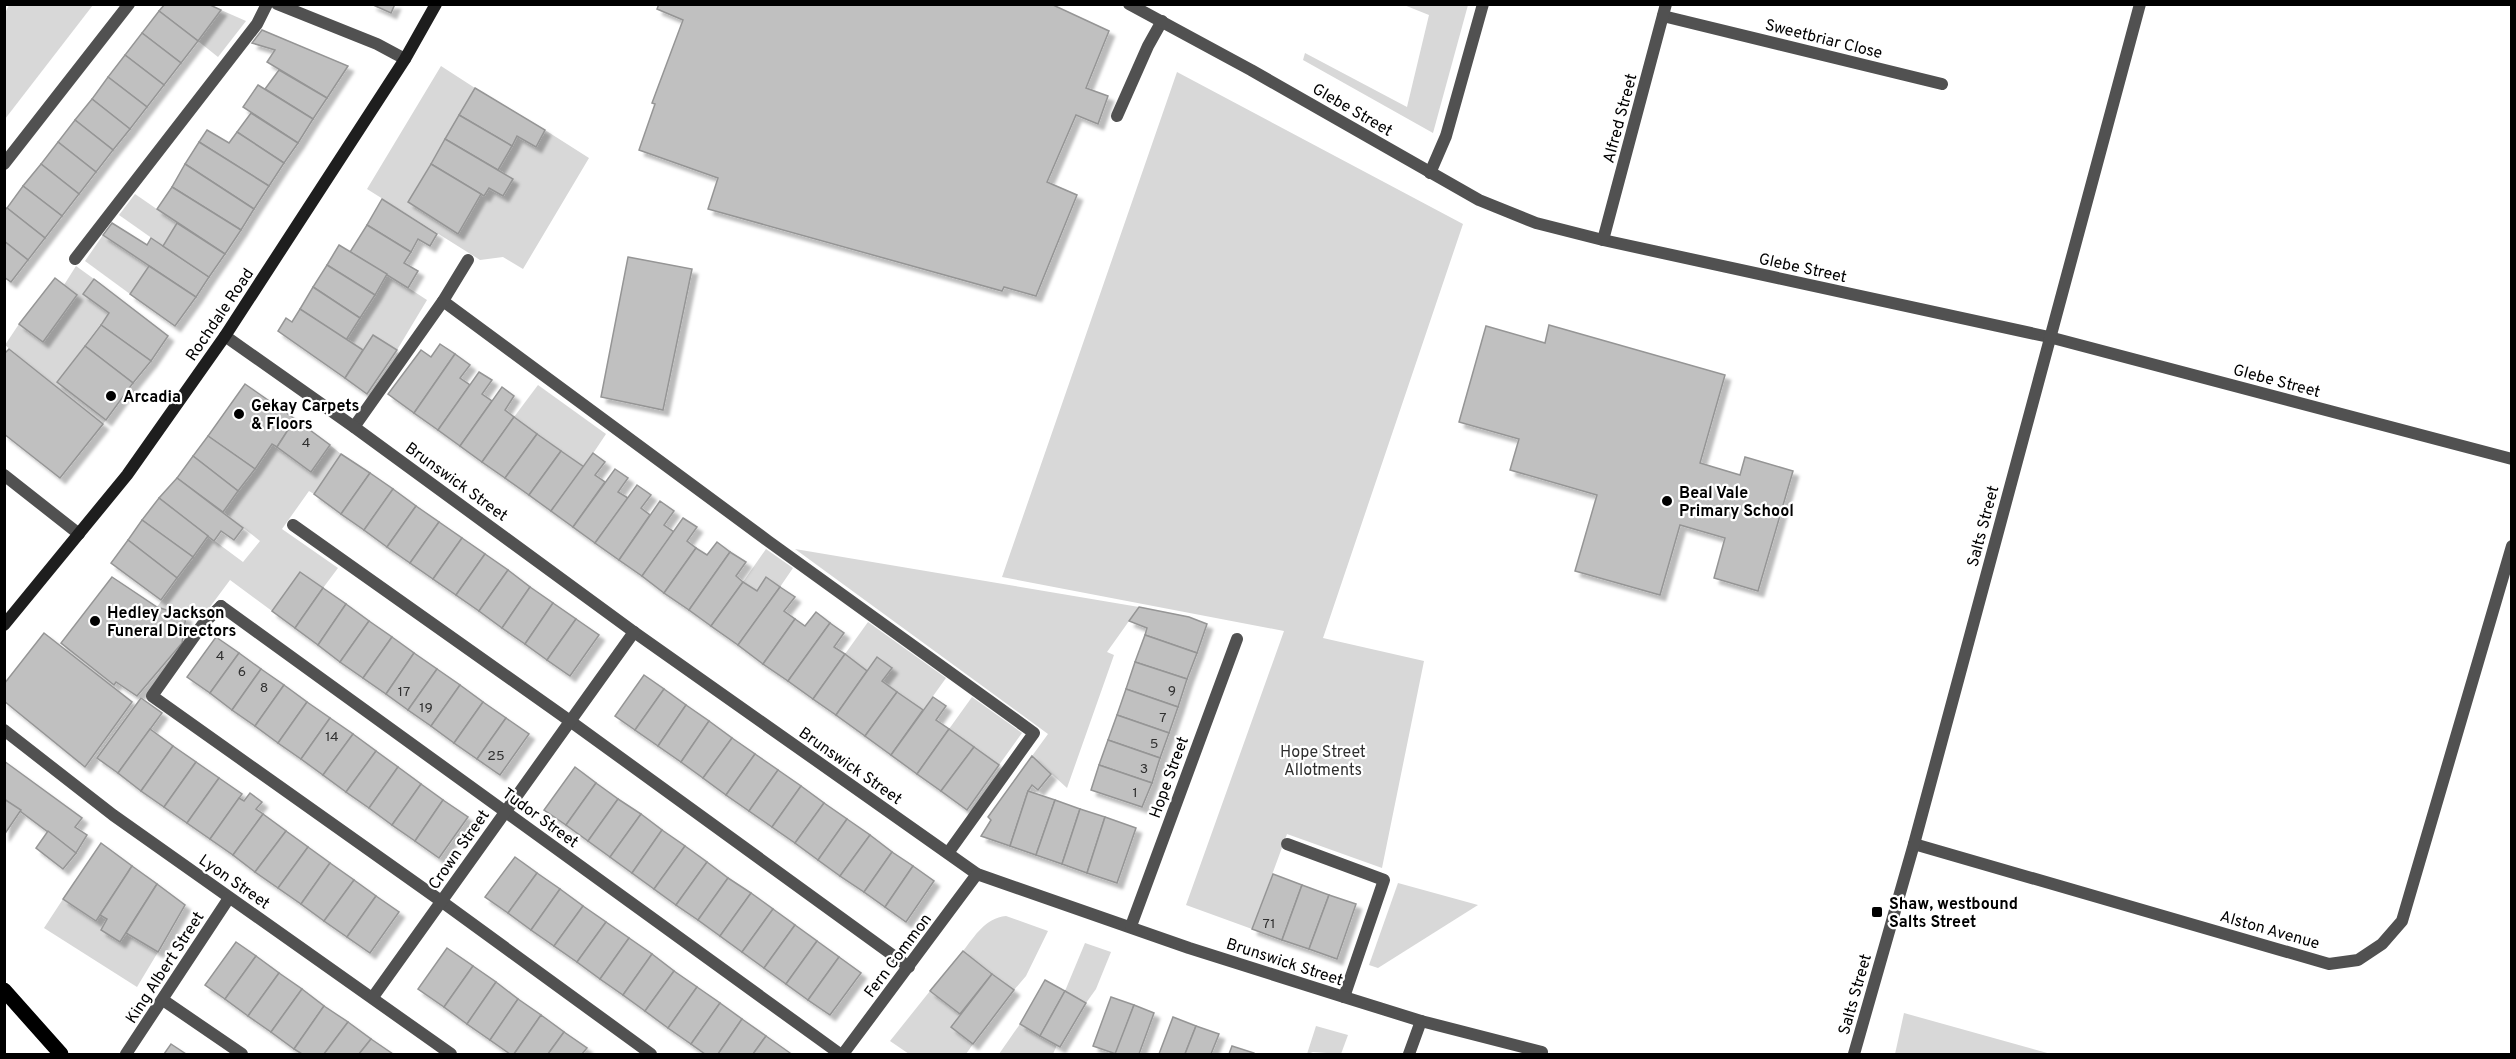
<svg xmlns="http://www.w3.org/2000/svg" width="2516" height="1059" viewBox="0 0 2516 1059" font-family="Overpass,sans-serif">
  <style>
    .green { fill: #d8d8d8 }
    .building { fill: #c0c0c0; stroke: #959595; stroke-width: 1.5; filter: url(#shadow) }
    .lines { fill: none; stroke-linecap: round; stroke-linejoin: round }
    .service { stroke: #515151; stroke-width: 12 }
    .minor { stroke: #515151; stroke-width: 12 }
    .secondary { stroke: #1e1e1e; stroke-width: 12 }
    .primary { stroke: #000; stroke-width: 15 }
    .poi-dot { fill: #000; stroke: #fff; stroke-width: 2 }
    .labels { text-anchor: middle; stroke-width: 4.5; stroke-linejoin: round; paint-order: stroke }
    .number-label { font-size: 14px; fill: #303030 }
    .street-label { font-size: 16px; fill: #000; stroke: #fff }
    .poi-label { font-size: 16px; font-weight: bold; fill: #000; stroke: #fff; text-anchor: start }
    .park-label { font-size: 16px; fill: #2f2f2f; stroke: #fff }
  </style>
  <defs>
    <filter id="shadow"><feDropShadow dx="5.5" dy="5.5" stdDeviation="1.5" flood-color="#0004"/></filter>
  </defs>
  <rect width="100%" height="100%" fill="#fff"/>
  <g class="green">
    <path d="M9 5H93L5 119 4 15Z"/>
    <path d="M1404 5H1468L1433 133 1303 60 1305 53 1407 107 1429 15Z"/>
    <path d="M221 10 246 21 218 57 198 41Z"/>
    <path d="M441 66 475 88 408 202 457 233 481 194 489 188 504 196 513 179 498 170 517 136 536 147 545 130 589 158 523 269 503 257 480 260 367 189Z"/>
    <path d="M1177 72 1463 224 1323 638 1424 661 1382 868 1287 834 1252 929 1186 905 1284 631 1002 577Z"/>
    <path d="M135 194 177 223 163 246 119 215Z"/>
    <path d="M103 235 149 266 130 294 85 261Z"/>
    <path d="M76 266 94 279 83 294 109 313 57 382 106 420 103 424 5 345 19 324 43 341 77 296 64 285Z"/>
    <path d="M387 274 427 300 397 350 373 335 363 350 346 340Z"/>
    <path d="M538 385 606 434 584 467 514 417Z"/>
    <path d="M272 444 311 472 330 445 341 454 314 494 309 491 282 529 338 568 323 588 300 572 272 611 230 580 204 615 186 616 157 607 208 536 243 562 260 541 223 512Z"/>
    <path d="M766 549 793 568 780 587 766 577 757 591 743 582Z"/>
    <path d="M795 549 1139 607 1107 652 1114 655 1067 788 1032 756 1048 734Z"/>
    <path d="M868 622 946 678 923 710 882 681 892 667 877 657 867 671 845 654Z"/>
    <path d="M972 697 1022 733 999 765 949 729Z"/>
    <path d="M1398 883 1478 905 1378 968 1369 965Z"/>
    <path d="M63 899 95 921 100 915 158 952 137 987 44 928Z"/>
    <path d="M1006 916 1048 931 1026 976 1014 990 963 951C975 936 985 918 1006 916Z"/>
    <path d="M1085 943 1111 952 1096 989 1086 1003 1065 991Z"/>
    <path d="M930 991 960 1014 952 1027 973 1044 966 1054H909L890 1041Z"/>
    <path d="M1904 1013 2051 1054H1895Z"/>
    <path d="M1020 1024 1057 1045 1053 1054H999Z"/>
    <path d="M1316 1026 1348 1035 1341 1054 1313 1052 1307 1054Z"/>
  </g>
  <g class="building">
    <path d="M165 4H208L221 10 198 41 159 11Z"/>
    <path d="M371 4H395L391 13Z"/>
    <path d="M659 4H1051L1109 31 1086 88 1108 96 1098 124 1076 115 1047 182 1077 195 1036 296 1004 287 1002 291 708 209 718 178 639 150 655 104 652 103 683 20 657 9Z"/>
    <path d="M159 11 198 41 181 63 142 33Z"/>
    <path d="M262 30 348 66 327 98 267 62 275 50 252 43Z"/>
    <path d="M142 33 181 63 164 85 125 55Z"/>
    <path d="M125 55 164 85 147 107 108 77Z"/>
    <path d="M279 70 327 98 313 119 265 89Z"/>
    <path d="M108 77 147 107 130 129 92 99Z"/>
    <path d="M258 85 313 119 298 143 243 107Z"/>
    <path d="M475 88 545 130 536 147 517 136 512 146 459 115Z"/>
    <path d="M92 99 130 129 113 150 75 120Z"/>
    <path d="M251 113 298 143 284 163 237 132Z"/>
    <path d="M459 115 512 146 498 170 445 139Z"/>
    <path d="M75 120 113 150 96 172 58 142Z"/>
    <path d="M207 130 229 143 237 132 284 163 269 186 199 142Z"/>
    <path d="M445 139 513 179 503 196 489 188 484 196 431 164Z"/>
    <path d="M58 142 96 172 79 194 41 164Z"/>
    <path d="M199 142 269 186 254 209 185 164Z"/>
    <path d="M41 164 79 194 62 216 23 186Z"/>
    <path d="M185 164 254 209 241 230 172 187Z"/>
    <path d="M431 164 481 194 458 234 408 202Z"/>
    <path d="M23 186 62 216 45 238 7 208Z"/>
    <path d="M172 187 241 230 225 254 157 209Z"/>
    <path d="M382 199 437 234 430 246 418 239 411 252 367 225Z"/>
    <path d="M7 208 45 238 28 260 4 241V211Z"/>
    <path d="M112 223 147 245 151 238 209 277 196 297 103 235Z"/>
    <path d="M177 223 225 254 209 277 163 246Z"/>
    <path d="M367 225 411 252 404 263 418 271 408 288 350 252Z"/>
    <path d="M4 241 28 260 11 282 4 277Z"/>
    <path d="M339 245 387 274 375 295 327 265Z"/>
    <path d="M628 257 692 269 663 410 601 397Z"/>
    <path d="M327 265 375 295 360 318 313 287Z"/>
    <path d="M149 266 196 297 175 326 130 294Z"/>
    <path d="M55 278 77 295 43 342 19 324Z"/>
    <path d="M94 279 168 336 151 361 101 325 109 313 83 294Z"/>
    <path d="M313 287 360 318 346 340 300 309Z"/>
    <path d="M300 309 363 350 345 378 278 331 286 318 292 322Z"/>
    <path d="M101 325 151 361 133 383 85 346Z"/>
    <path d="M1549 325 1725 375 1700 463 1740 475 1745 457 1793 471 1758 591 1714 578 1725 538 1680 525 1660 595 1575 571 1597 495 1510 470 1519 439 1459 422 1486 326 1545 343Z"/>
    <path d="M373 335 397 350 367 394 345 378Z"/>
    <path d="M440 344 455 354 414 413 388 394 421 350 431 357Z"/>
    <path d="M85 346 133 383 106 420 57 382Z"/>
    <path d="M9 349 103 424 60 478 4 434V354Z"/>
    <path d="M455 354 470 365 460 378 470 385 438 430 414 413Z"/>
    <path d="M479 372 492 380 482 394 492 401 460 446 438 430Z"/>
    <path d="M245 384 295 419 277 447 272 444 255 469 208 436Z"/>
    <path d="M502 387 514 396 505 410 514 417 482 462 460 446Z"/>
    <path d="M514 417 537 434 505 478 482 462Z"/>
    <path d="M295 419 330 445 311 472 277 447Z"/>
    <path d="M537 434 561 451 529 495 505 478Z"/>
    <path d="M208 436 255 469 238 491 193 456Z"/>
    <path d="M561 451 584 467 551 511 529 495Z"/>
    <path d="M593 453 605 462 595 475 605 482 573 527 551 511Z"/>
    <path d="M341 454 370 473 341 514 314 494Z"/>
    <path d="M193 456 238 491 223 512 177 478Z"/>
    <path d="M615 469 628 478 618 492 628 498 595 543 573 527Z"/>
    <path d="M370 473 393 489 364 530 341 514Z"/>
    <path d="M177 478 243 528 234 540 221 531 214 541 159 498Z"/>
    <path d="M637 485 651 495 641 508 650 515 619 560 595 543Z"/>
    <path d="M393 489 416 506 387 547 364 530Z"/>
    <path d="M159 498 208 536 193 557 142 520Z"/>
    <path d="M660 501 674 511 664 525 674 532 642 576 619 560Z"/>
    <path d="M416 506 439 522 410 563 387 547Z"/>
    <path d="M683 518 697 527 687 541 696 548 664 593 642 576Z"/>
    <path d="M142 520 193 557 177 578 128 540Z"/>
    <path d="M439 522 462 538 433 579 410 563Z"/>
    <path d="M462 538 485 554 456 595 433 579Z"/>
    <path d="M128 540 177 578 161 600 111 563Z"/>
    <path d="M717 542 730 552 689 610 664 593 696 548 707 555Z"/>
    <path d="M730 552 746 562 736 576 743 582 711 626 689 610Z"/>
    <path d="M485 554 508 570 479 611 456 595Z"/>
    <path d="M508 570 530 587 502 628 479 611Z"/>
    <path d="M300 572 323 588 295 628 272 611Z"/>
    <path d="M112 577 157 607 186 616 182 643 137 696 116 682 114 685 61 643Z"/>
    <path d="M766 577 780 587 738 645 711 626 743 582 757 591Z"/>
    <path d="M530 587 553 603 525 644 502 628Z"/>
    <path d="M780 587 795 597 784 611 795 619 763 664 738 645Z"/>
    <path d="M323 588 346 604 318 645 295 628Z"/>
    <path d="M553 603 576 619 547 660 525 644Z"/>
    <path d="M346 604 369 621 340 662 318 645Z"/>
    <path d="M1139 607 1189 617 1207 624 1197 653 1145 635 1147 628 1129 621Z"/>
    <path d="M816 612 830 623 788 681 763 664 795 619 805 626Z"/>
    <path d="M576 619 599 635 570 676 547 660Z"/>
    <path d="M369 621 392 637 363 678 340 662Z"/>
    <path d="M830 623 844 633 834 647 845 654 813 699 788 681Z"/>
    <path d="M44 633 132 702 85 767 4 701V684Z"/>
    <path d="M1145 635 1197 653 1187 679 1135 662Z"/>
    <path d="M216 637 239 653 210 693 187 677Z"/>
    <path d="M392 637 414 653 386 694 363 678Z"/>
    <path d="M239 653 261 669 232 710 210 693Z"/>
    <path d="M414 653 437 669 408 710 386 694Z"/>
    <path d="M845 654 867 671 836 715 813 699Z"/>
    <path d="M877 657 892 668 882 681 897 692 865 736 836 715Z"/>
    <path d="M1135 662 1187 679 1178 707 1126 689Z"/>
    <path d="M261 669 284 685 255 726 232 710Z"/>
    <path d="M437 669 460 685 431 726 408 710Z"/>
    <path d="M644 675 664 689 635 730 615 716Z"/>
    <path d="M284 685 307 702 278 743 255 726Z"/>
    <path d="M460 685 483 702 454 743 431 726Z"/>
    <path d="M664 689 686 705 658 746 635 730Z"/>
    <path d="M1126 689 1178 707 1169 733 1117 715Z"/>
    <path d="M897 692 923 710 891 755 865 736Z"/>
    <path d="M933 697 946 706 936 720 949 729 917 774 891 755Z"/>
    <path d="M141 698 162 713 118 773 97 758Z"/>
    <path d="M307 702 330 718 301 759 278 743Z"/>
    <path d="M483 702 506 718 477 759 454 743Z"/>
    <path d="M686 705 709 721 681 762 658 746Z"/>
    <path d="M1117 715 1169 733 1160 758 1108 740Z"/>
    <path d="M330 718 353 734 323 775 301 759Z"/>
    <path d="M506 718 529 734 500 775 477 759Z"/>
    <path d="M709 721 732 738 703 778 681 762Z"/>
    <path d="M150 729 173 746 141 791 118 773Z"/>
    <path d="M949 729 974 747 941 791 917 774Z"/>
    <path d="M353 734 376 751 346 792 323 775Z"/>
    <path d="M732 738 755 754 726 795 703 778Z"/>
    <path d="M1108 740 1160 758 1152 783 1099 765Z"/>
    <path d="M173 746 196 762 164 807 141 791Z"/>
    <path d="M974 747 999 765 967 810 941 791Z"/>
    <path d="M376 751 398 767 369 808 346 792Z"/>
    <path d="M755 754 778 770 749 811 726 795Z"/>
    <path d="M1032 756 1051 774 1038 790 1032 785 1028 791 1010 846 981 836 991 820 988 817Z"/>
    <path d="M4 761 82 818 75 827 87 835 76 853 4 799Z"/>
    <path d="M196 762 219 778 187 823 164 807Z"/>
    <path d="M1099 765 1152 783 1142 807 1091 790Z"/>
    <path d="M398 767 421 784 392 825 369 808Z"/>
    <path d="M575 767 596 783 566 825 544 810Z"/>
    <path d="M778 770 801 786 772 827 749 811Z"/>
    <path d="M219 778 242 794 210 839 187 823Z"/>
    <path d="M596 783 618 799 588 841 566 825Z"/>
    <path d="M421 784 443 800 415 841 392 825Z"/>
    <path d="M801 786 824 803 795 843 772 827Z"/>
    <path d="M1028 791 1055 800 1036 855 1010 846Z"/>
    <path d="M250 793 262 802 256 809 263 814 233 855 210 839 239 798 244 801Z"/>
    <path d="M4 799 21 810 4 835Z"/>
    <path d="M618 799 641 814 610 857 588 841Z"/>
    <path d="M443 800 468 817 439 858 415 841Z"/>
    <path d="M1055 800 1080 809 1062 864 1036 855Z"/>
    <path d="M824 803 847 819 818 860 795 843Z"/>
    <path d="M1080 809 1105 817 1087 873 1062 864Z"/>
    <path d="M263 814 286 831 255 872 233 855Z"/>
    <path d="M641 814 662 830 632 873 610 857Z"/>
    <path d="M1105 817 1136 828 1117 883 1087 873Z"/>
    <path d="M847 819 870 835 840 876 818 860Z"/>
    <path d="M662 830 685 846 654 889 632 873Z"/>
    <path d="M48 831 76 853 63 869 36 848Z"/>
    <path d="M286 831 308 847 278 888 255 872Z"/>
    <path d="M870 835 892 852 864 892 840 876Z"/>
    <path d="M101 843 132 866 96 921 63 899Z"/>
    <path d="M685 846 707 862 676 905 654 889Z"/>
    <path d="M308 847 330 863 301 904 278 888Z"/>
    <path d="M892 852 913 866 885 907 864 892Z"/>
    <path d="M515 857 537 873 508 913 485 897Z"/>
    <path d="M707 862 728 878 698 920 676 905Z"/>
    <path d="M330 863 354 880 324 921 301 904Z"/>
    <path d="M132 866 157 884 120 942 101 930 107 919 100 915Z"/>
    <path d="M913 866 934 881 906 922 885 907Z"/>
    <path d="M537 873 560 889 531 930 508 913Z"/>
    <path d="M1273 874 1302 885 1282 940 1252 929Z"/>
    <path d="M728 878 751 893 720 936 698 920Z"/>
    <path d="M354 880 376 896 347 937 324 921Z"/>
    <path d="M157 884 185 905 158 952 126 933Z"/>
    <path d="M1302 885 1329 895 1309 949 1282 940Z"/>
    <path d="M560 889 583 906 554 946 531 930Z"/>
    <path d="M751 893 773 909 742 952 720 936Z"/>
    <path d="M1329 895 1356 904 1337 959 1309 949Z"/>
    <path d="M376 896 399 912 370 953 347 937Z"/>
    <path d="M583 906 606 922 577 962 554 946Z"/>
    <path d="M773 909 795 925 764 968 742 952Z"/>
    <path d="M606 922 629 938 600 979 577 962Z"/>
    <path d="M795 925 817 941 786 984 764 968Z"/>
    <path d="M629 938 652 954 623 995 600 979Z"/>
    <path d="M817 941 839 957 808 1000 786 984Z"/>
    <path d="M236 942 256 956 225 999 205 985Z"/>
    <path d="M447 948 473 966 444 1007 418 989Z"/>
    <path d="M963 951 992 974 960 1014 930 991Z"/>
    <path d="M652 954 674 971 645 1011 623 995Z"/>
    <path d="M256 956 279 973 248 1016 225 999Z"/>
    <path d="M839 957 861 973 830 1015 808 1000Z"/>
    <path d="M473 966 496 982 467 1024 444 1007Z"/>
    <path d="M674 971 697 987 668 1028 645 1011Z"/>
    <path d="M279 973 302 989 271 1032 248 1016Z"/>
    <path d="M992 974 1014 990 973 1044 951 1027Z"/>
    <path d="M1045 980 1065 991 1040 1036 1020 1024Z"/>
    <path d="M496 982 518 999 490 1040 467 1024Z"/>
    <path d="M697 987 720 1003 691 1044 668 1028Z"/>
    <path d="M302 989 324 1006 294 1049 271 1032Z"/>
    <path d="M1065 991 1086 1003 1060 1047 1040 1036Z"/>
    <path d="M1111 997 1134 1005 1116 1054 1093 1046Z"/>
    <path d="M518 999 541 1015 514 1054H510L490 1040Z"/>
    <path d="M720 1003 742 1019 718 1054H705L691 1044Z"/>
    <path d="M1134 1005 1154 1013 1139 1054H1115Z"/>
    <path d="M324 1006 348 1022 324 1054H302L294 1049Z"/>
    <path d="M541 1015 564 1032 548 1054H514Z"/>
    <path d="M1173 1017 1196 1026 1185 1054H1159Z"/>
    <path d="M742 1019 766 1036 753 1054H718Z"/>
    <path d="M348 1022 371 1039 359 1054H324Z"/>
    <path d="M1196 1026 1219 1034 1211 1054H1185Z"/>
    <path d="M564 1032 587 1048 582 1054H548Z"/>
    <path d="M766 1036 790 1053 789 1054H753Z"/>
    <path d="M371 1039 393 1054H359Z"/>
    <path d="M171 1044 186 1054H164Z"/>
    <path d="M1232 1046 1254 1053V1054H1229Z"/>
  </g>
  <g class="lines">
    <g class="service">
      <path d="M1117 116 1148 46 1162 21"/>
      <path d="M1430 173 1446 136 1483 4"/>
      <path d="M75 259 257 24 267 4"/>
      <path d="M443 301 768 541 1034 733 948 853"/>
      <path d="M354 427 443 301 468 260"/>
      <path d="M293 525 570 721 909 967"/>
      <path d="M221 606 203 624 152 696 441 901 651 1054"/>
      <path d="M1287 844 1384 880 1344 997"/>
      <path d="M163 1000 242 1054"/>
    </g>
    <g class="minor">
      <path d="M277 4 377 44 405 59"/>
      <path d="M1129 4 1251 70 1479 200 1536 223 1603 240 2049 337 2512 459"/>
      <path d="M1663 16 1942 84"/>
      <path d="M4 164 129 4"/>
      <path d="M1603 240 1666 4"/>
      <path d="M225 336 354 427 634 632 977 874 1189 948 1344 997 1421 1021 1542 1052"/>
      <path d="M4 475 79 534"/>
      <path d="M221 606 840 1054"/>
      <path d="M4 730 113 815 451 1054"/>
      <path d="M1914 844 2329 964 2358 960 2382 944 2402 921 2512 546"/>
      <path d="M1131 926 1237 639"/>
      <path d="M373 997 634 632"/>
      <path d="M126 1054 229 898"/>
      <path d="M843 1054 977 874"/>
      <path d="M1409 1054 1421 1021"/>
      <path d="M1854 1054 1914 844 2140 4"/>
    </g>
    <path class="secondary" d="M4 625 127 475 225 336 405 59 436 4"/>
    <path class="primary" d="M4 990 61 1054"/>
  </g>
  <g class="poi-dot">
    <circle cx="111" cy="396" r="6"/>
    <circle cx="239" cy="414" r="6"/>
    <circle cx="1667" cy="501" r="6"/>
    <circle cx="95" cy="621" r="6"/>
    <rect x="1871" y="906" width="12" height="12" rx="3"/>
  </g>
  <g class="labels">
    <g class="number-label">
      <text x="306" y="447">4</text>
      <text x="220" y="660">4</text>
      <text x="242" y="676">6</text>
      <text x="264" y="692">8</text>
      <text x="1172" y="695">9</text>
      <text x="404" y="696">17</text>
      <text x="426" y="712">19</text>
      <text x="1163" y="722">7</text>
      <text x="332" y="741">14</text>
      <text x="1154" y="748">5</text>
      <text x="496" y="760">25</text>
      <text x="1144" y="773">3</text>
      <text x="1135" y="797">1</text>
      <text x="1269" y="928">71</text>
    </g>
    <g class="street-label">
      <text transform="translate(1824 38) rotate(14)" y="6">Sweetbriar Close</text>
      <text transform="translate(1353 109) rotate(30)" y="6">Glebe Street</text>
      <text transform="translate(1619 118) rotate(-75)" y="6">Alfred Street</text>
      <text transform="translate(1803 267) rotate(12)" y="6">Glebe Street</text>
      <text transform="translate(219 314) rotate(-56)" y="6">Rochdale Road</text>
      <text transform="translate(2277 380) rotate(15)" y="6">Glebe Street</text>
      <text transform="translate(457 481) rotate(36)" y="6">Brunswick Street</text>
      <text transform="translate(1982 526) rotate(-75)" y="6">Salts Street</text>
      <text transform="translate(851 765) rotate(35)" y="6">Brunswick Street</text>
      <text transform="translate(1168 777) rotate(-70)" y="6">Hope Street</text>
      <text transform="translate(541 817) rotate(36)" y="6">Tudor Street</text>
      <text transform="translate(458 849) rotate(-55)" y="6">Crown Street</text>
      <text transform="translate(235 881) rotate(35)" y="6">Lyon Street</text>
      <text transform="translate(2270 929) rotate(16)" y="6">Alston Avenue</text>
      <text transform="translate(897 955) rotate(-53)" y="6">Fern Common</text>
      <text transform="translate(1285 961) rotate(18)" y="6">Brunswick Street</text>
      <text transform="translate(164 967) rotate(-57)" y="6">King Albert Street</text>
      <text transform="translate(1854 994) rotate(-74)" y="6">Salts Street</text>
    </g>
    <g class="poi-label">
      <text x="123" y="402">Arcadia</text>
      <text x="251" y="411">Gekay Carpets<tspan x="251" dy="18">&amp; Floors</tspan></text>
      <text x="1679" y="498">Beal Vale<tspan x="1679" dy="18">Primary School</tspan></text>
      <text x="107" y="618">Hedley Jackson<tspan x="107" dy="18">Funeral Directors</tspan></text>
      <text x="1889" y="909">Shaw, westbound<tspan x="1889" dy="18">Salts Street</tspan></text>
    </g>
    <g class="park-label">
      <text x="1323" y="757">Hope Street<tspan x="1323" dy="18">Allotments</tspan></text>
    </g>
  </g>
  <rect width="2516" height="1059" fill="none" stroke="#000000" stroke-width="12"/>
</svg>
